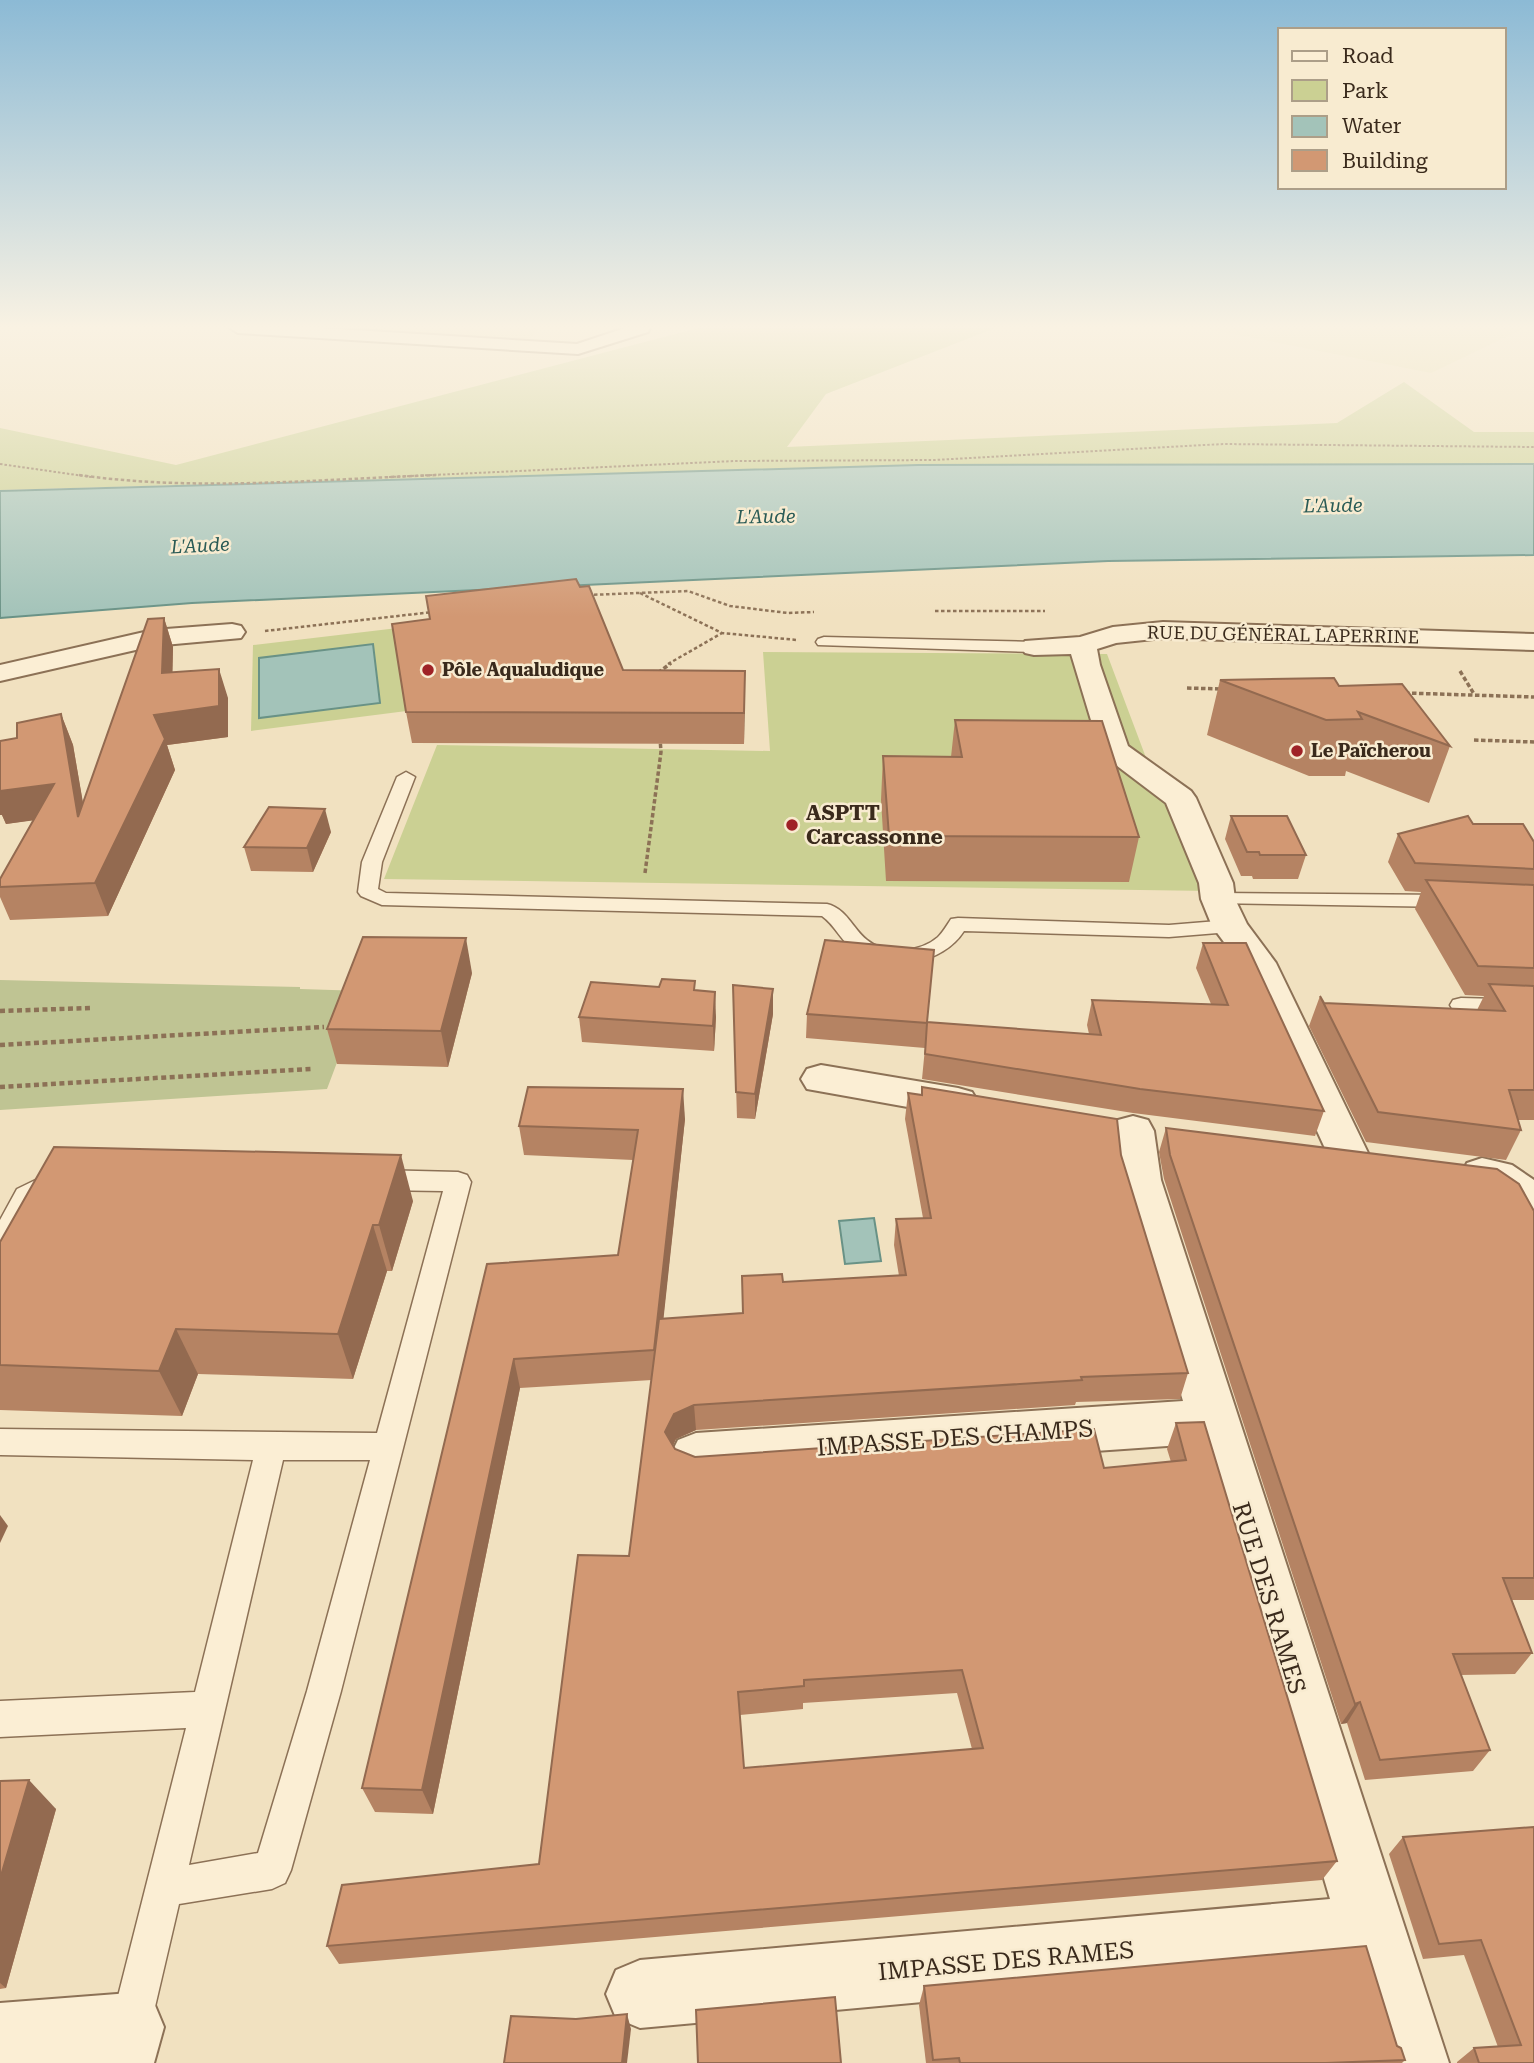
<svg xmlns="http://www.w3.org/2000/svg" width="1534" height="2063" viewBox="0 0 1534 2063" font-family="'Roboto Serif',serif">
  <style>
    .farmland { fill: #e7dcad }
    .green { fill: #cbd093 }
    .cemetery { fill: #bfc493 }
    .water { fill: #a3c3b9; stroke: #699286; stroke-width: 2 }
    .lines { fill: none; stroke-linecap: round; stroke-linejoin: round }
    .lane-casing { stroke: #8c7156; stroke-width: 3 }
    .street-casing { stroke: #8c7156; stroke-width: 4 }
    .path-far3 { stroke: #8c7156; stroke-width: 2; stroke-dasharray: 2.5 2; stroke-linecap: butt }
    .path-far2 { stroke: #8c7156; stroke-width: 2.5; stroke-dasharray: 3.5 2.5; stroke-linecap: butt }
    .path-far1 { stroke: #8c7156; stroke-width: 3.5; stroke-dasharray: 4.5 2.5; stroke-linecap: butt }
    .path { stroke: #8c7156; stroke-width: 4.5; stroke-dasharray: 5 3.5; stroke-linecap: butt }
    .lane { fill: #fbeed4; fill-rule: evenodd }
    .street { fill: #fbeed4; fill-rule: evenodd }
    .wall { fill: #b58363; fill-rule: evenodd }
    .shaded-wall { fill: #936a50 }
    .building { fill: #d29873; stroke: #936a50; stroke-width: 2; fill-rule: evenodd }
    .poi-dot { fill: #9f2226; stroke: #f8ebd0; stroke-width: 2.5 }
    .labels { text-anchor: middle; stroke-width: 5; stroke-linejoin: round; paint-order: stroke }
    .far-street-label { font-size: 18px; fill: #3a2a1c; stroke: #f8ebd0 }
    .far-poi-label { font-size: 18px; font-weight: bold; fill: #3a2a1c; stroke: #f8ebd0; text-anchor: start }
    .far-water-label { font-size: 19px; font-style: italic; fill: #2a5b56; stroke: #f8ebd0 }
    .poi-label { font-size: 21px; font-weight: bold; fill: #3a2a1c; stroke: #f8ebd0; text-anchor: start }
    .near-street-label { font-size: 24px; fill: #3a2a1c; stroke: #f8ebd0 }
  </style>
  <rect width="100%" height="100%" fill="#f1e1c0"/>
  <g class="farmland">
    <path d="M276 328H540L525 343Z"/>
    <path d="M1203 328H1525L1431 373Z"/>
  </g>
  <g class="green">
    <path d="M698 328H995L826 394 787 447 1337 423 1404 382 1474 432H1534V464L918 465 0 490V428L176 465Z"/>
    <path d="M543 611 610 685 251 731 253 645Z"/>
    <path d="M763 652 1107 654 1151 771 1211 891 384 879 437 745 770 751Z"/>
  </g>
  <path class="cemetery" d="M0 980 300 987V989L364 991 327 1089 0 1110Z"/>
  <g class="water">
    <path d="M1534 464V555L1108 561 192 603 0 618V491L918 465Z"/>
    <path d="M373 644 380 703 259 718V658Z"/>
    <path d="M874 1218 881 1261 845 1264 839 1221Z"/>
  </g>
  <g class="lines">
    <defs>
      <g id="lane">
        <path d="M824 637 1034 642 1042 647 1034 652 818 645 816 642 818 639Z"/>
        <path d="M406 772 415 777 382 862 378 889 386 893 827 904C847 909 852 928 867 940 885 955 920 953 938 937 943 932 947 925 951 919L958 918 1169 925 1230 920 1237 921 1240 926 1237 931 1230 932 1169 937 964 931C943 964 889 974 856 952 842 943 836 926 822 916L382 905 361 896 358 892 362 862 397 777Z"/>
        <path d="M1218 893 1449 895 1456 897 1459 901 1456 905 1449 907 1211 903 1208 899 1211 895Z"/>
        <path d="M1461 998 1534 1000V1014L1453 1010 1450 1005 1453 1000Z"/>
        <path d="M377 1170 458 1172 467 1175 471 1182 341 1691 291 1870 285 1883 272 1889 179 1904 151 2024 145 2038 131 2044 117 2038 111 2024 186 1728 0 1737V1701L195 1692 253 1460 0 1455V1429L377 1433 443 1191 377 1190 368 1187 364 1180 368 1173ZM283 1460H370L307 1691 258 1853 189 1865Z"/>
        <path d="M52 1172 61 1175 65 1182 61 1189 35 1203 9 1251 0 1254V1220L17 1189Z"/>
      </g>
      <g id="street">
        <path d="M230 328H322L577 344 625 328H650L648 332 578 354 238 333Z"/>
        <path d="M1163 622 1534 634V650L1163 638 1116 643 1097 649 1100 665 1128 746 1191 791 1196 798 1233 883 1235 899 1247 924 1276 963 1370 1157 1364 1168 1349 1173 1334 1168 1241 965 1212 926 1201 899 1199 883 1166 803 1104 756 1100 750 1071 654 1034 655 1025 653 1021 647 1025 641 1080 637 1113 627Z"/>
        <path d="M232 624 241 626 245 632 241 638 153 646 0 681V665L153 630Z"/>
        <path d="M821 1065 958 1088 972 1092 978 1102 972 1112 958 1116 807 1089 801 1079 807 1069Z"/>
        <path d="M1133 1116 1148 1120 1154 1131 1161 1180 1449 2063H1379L1349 1963 640 2028 616 2018 606 1994 616 1970 640 1960 1330 1899 1196 1444 696 1479 678 1472 670 1456 678 1440 696 1433 1183 1401 1117 1180 1112 1131 1118 1120Z"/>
        <path d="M1482 1158 1512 1165 1534 1180V1220L1519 1215 1486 1191 1467 1185 1461 1174 1467 1163Z"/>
        <path d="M130 1993 154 2003 164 2027 154 2063H0V2003Z"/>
      </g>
    </defs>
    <use href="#lane" class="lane-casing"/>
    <use href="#street" class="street-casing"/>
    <g class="path-far3">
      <path d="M0 464 91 477"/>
      <path d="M389 477 735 461 934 460 1223 444 1534 447"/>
    </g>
    <g class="path-far2">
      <path d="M79 475C197 492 320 479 439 475"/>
      <path d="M640 593 722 633 797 640"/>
      <path d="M588 595 688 591 730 606 788 613 814 612"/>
      <path d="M935 611H1045"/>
      <path d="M265 631 433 612"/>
      <path d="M668 664 722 633"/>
    </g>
    <g class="path-far1">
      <path d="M1460 671 1474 694"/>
      <path d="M658 673 671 663"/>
      <path d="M1187 688 1222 689"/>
      <path d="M1405 693 1534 697"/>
      <path d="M1474 740 1534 742"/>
      <path d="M645 873 661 752 660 738"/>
    </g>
    <g class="path">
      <path d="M0 1011 91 1008"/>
      <path d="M0 1045 324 1027"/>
      <path d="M0 1087 311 1069"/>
    </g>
    <use href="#lane" class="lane"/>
    <use href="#street" class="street"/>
  </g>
  <g class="wall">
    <path d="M580 587 623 670 745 671 744 744 412 743 406 712 430 619Z"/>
    <path d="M164 618 173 647 172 672 228 698V737L167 745 175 770 108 916 10 920 0 897V879L33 820 6 824 2 815 17 738 61 714 73 745 83 804Z"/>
    <path d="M1220 680 1339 686 1450 746 1429 803 1346 771 1345 776H1309L1207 735Z"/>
    <path d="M955 720 1139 837 1129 882 886 881 881 800 883 756 951 757Z"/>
    <path d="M1231 816 1306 855 1298 879H1253L1252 876H1241L1225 839Z"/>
    <path d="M1473 824 1534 842V1120H1518L1521 1130 1506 1160 1366 1142 1309 1026 1320 996 1324 1003 1477 1010 1484 996 1465 995 1415 909 1421 892 1405 891 1388 862 1398 834Z"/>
    <path d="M331 832 313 872 251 871 244 847Z"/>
    <path d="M1203 943 1324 1111 1315 1136 1133 1113 922 1079 925 1048 806 1038 807 1014 1089 1034 1087 1025 1092 1000 1211 1004 1196 968Z"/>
    <path d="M472 973 448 1067 337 1064 327 1029Z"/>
    <path d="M733 985 773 989V1014L755 1119 737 1118Z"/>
    <path d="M696 990 716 1017 714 1051 582 1042 579 1017Z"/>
    <path d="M908 1093 1121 1155 1188 1373 1180 1399 1076 1402 1075 1405 696 1430 676 1439 673 1445 675 1449 695 1457 1104 1468 1171 1462 1167 1449 1176 1423 1337 1861 1322 1880 339 1964 327 1946 539 1864 629 1556 652 1380 520 1388 433 1814 375 1812 362 1788 487 1264 618 1255 633 1160 524 1155 519 1126 685 1119 663 1319 743 1313 783 1282 899 1276 894 1245 896 1219 923 1218 905 1119ZM957 1693 972 1749 744 1768 740 1715 803 1709V1703Z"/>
    <path d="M1166 1128 1534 1211V1600H1512L1532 1653 1515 1674 1461 1675 1490 1750 1473 1771 1365 1780 1347 1723 1341 1724 1164 1179 1159 1152Z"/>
    <path d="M413 1201 392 1271H387L353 1379 198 1374 182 1416 0 1410V1242Z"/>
    <path d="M0 1781 56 1809 6 1988 0 1989Z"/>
    <path d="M1534 1827V2063H1457V2062L1474 2048 1498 2047 1464 1955 1423 1959 1389 1854 1403 1837Z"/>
    <path d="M924 1986 1397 2046 1405 2060 1402 2063H926L919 2005Z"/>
  </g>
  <g class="shaded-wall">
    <path d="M164 618 173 647 172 703 162 673Z"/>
    <path d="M219 669 228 698V737L167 745 175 770 108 916 95 883 154 715Z"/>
    <path d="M745 671V701L744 744V713Z"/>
    <path d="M61 714 73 745 91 849 78 817Z"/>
    <path d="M54 784 66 816 6 824 2 815H0V791Z"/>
    <path d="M325 809 331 832 313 872 307 848Z"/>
    <path d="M466 938 472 973 448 1067 441 1031Z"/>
    <path d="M773 989V1014L755 1119V1094Z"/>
    <path d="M715 992 716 1017 714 1051 713 1026Z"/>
    <path d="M683 1089 685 1119 657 1379 654 1350Z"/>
    <path d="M401 1155 413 1201 392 1271 379 1225Z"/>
    <path d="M373 1225 387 1271 353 1379 338 1334Z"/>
    <path d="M176 1329 198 1374 182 1416 159 1371Z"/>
    <path d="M514 1359 520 1388 433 1814 422 1790Z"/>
    <path d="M694 1405 696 1430 676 1439 668 1457 665 1432 674 1414Z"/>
    <path d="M0 1515 8 1526 0 1543Z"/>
    <path d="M1360 1702 1347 1723 1341 1724 1355 1704Z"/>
    <path d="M29 1780 56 1809 6 1988 0 1983V1879Z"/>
    <path d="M627 2014 631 2029 627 2063H622Z"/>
  </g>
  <g class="building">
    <path d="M576 579 580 587 589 586 623 670 745 671 744 713 406 712 392 624 430 619 426 596Z"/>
    <path d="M164 618 162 673 219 669V706L154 715 165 739 95 883 0 887V879L54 784 0 791V741L17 738V723L61 714 78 817 148 619Z"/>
    <path d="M1334 678 1339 686 1402 684 1450 746 1358 712 1362 719 1326 720 1220 680Z"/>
    <path d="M955 720 1102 721 1139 837 889 836 883 756 962 757Z"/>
    <path d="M269 807 325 809 307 848 244 847Z"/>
    <path d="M1231 816H1287L1306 855H1260L1259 852H1247Z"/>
    <path d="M1468 816 1473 824H1523L1534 842V869L1415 863 1398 834Z"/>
    <path d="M1426 880 1534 885V968L1478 966Z"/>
    <path d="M363 937 466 938 441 1031 327 1029Z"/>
    <path d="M825 940 934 950 927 1022 1101 1035 1092 1000 1228 1005 1203 943H1246L1324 1111 1140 1089 925 1054 927 1023 807 1014Z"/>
    <path d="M662 979 695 981 694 990 715 992 713 1026 579 1017 591 982 659 987Z"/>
    <path d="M1489 984 1534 986V1090H1509L1521 1130 1378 1112 1320 996 1324 1003 1505 1011Z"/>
    <path d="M733 985 773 989 755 1094 736 1092Z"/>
    <path d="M528 1087 683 1089 654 1350 514 1359 422 1790 362 1788 487 1264 618 1255 638 1130 519 1126Z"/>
    <path d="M922 1087 1117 1119 1121 1155 1188 1373 1081 1377 1082 1380 694 1405 674 1414 665 1432 675 1449 695 1457 1094 1429 1104 1468 1186 1460 1176 1423 1204 1422 1337 1861 327 1946 342 1885 539 1864 578 1555 629 1556 659 1319 743 1313 742 1276 782 1274 783 1282 906 1275 896 1219 931 1218 908 1093 922 1095ZM962 1670 983 1748 744 1768 738 1692 804 1686V1680Z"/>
    <path d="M1166 1128 1497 1169 1519 1184 1534 1211V1578H1503L1532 1653 1453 1654 1490 1750 1380 1760 1360 1702 1355 1704 1170 1155Z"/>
    <path d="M54 1147 401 1155 379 1225H373L338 1334 176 1329 159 1371 0 1365V1242Z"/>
    <path d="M29 1780 0 1879V1781Z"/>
    <path d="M1534 1827V2063H1479L1474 2048 1521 2045 1481 1940 1439 1944 1403 1837Z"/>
    <path d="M1366 1946 1397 2046 1401 2048 1405 2060 1326 2063H960L959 2058 933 2060 924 1986Z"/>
    <path d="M835 1997 841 2063H698L696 2010Z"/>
    <path d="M627 2014 622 2063H504L511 2016 576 2019Z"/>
  </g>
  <linearGradient id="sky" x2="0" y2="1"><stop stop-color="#8cbad5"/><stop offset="0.53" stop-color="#f9f2e3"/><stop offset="1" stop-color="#f9f2e3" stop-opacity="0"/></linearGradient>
  <rect width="1534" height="617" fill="url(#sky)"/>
  <g class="poi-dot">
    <circle cx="428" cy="670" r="7"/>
    <circle cx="1297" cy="751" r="7"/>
    <circle cx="792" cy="825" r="7"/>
  </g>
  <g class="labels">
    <g class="far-street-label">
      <text transform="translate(1283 635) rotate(1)" y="6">RUE DU GÉNÉRAL LAPERRINE</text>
    </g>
    <g class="far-poi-label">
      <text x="442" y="676">Pôle Aqualudique</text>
      <text x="1311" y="757">Le Païcherou</text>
    </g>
    <g class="far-water-label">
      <text transform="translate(1333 505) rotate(-1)" y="7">L'Aude</text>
      <text transform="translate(766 516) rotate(-1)" y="7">L'Aude</text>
      <text transform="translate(200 545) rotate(-3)" y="7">L'Aude</text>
    </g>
    <g class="poi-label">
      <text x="806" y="820">ASPTT<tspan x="806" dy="24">Carcassonne</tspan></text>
    </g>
    <g class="near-street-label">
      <text transform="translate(955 1438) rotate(-4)" y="8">IMPASSE DES CHAMPS</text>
      <text transform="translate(1269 1598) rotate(73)" y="8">RUE DES RAMES</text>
      <text transform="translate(1006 1961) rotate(-5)" y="8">IMPASSE DES RAMES</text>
    </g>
  </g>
  <rect x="1278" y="28" width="228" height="161" fill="#f8ebd0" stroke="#ac9e88" stroke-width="2"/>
  <rect x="1292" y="51" width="35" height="10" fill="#fbeed4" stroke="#ac9e88" stroke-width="2"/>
  <text x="1342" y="63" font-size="21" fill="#3a2a1c">Road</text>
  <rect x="1292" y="80" width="35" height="21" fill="#cbd093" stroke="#ac9e88" stroke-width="2"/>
  <text x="1342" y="98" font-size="21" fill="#3a2a1c">Park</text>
  <rect x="1292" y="116" width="35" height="21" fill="#a3c3b9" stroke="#ac9e88" stroke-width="2"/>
  <text x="1342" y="133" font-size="21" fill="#3a2a1c">Water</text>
  <rect x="1292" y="150" width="35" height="21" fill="#d29873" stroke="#ac9e88" stroke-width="2"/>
  <text x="1342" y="168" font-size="21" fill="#3a2a1c">Building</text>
</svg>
